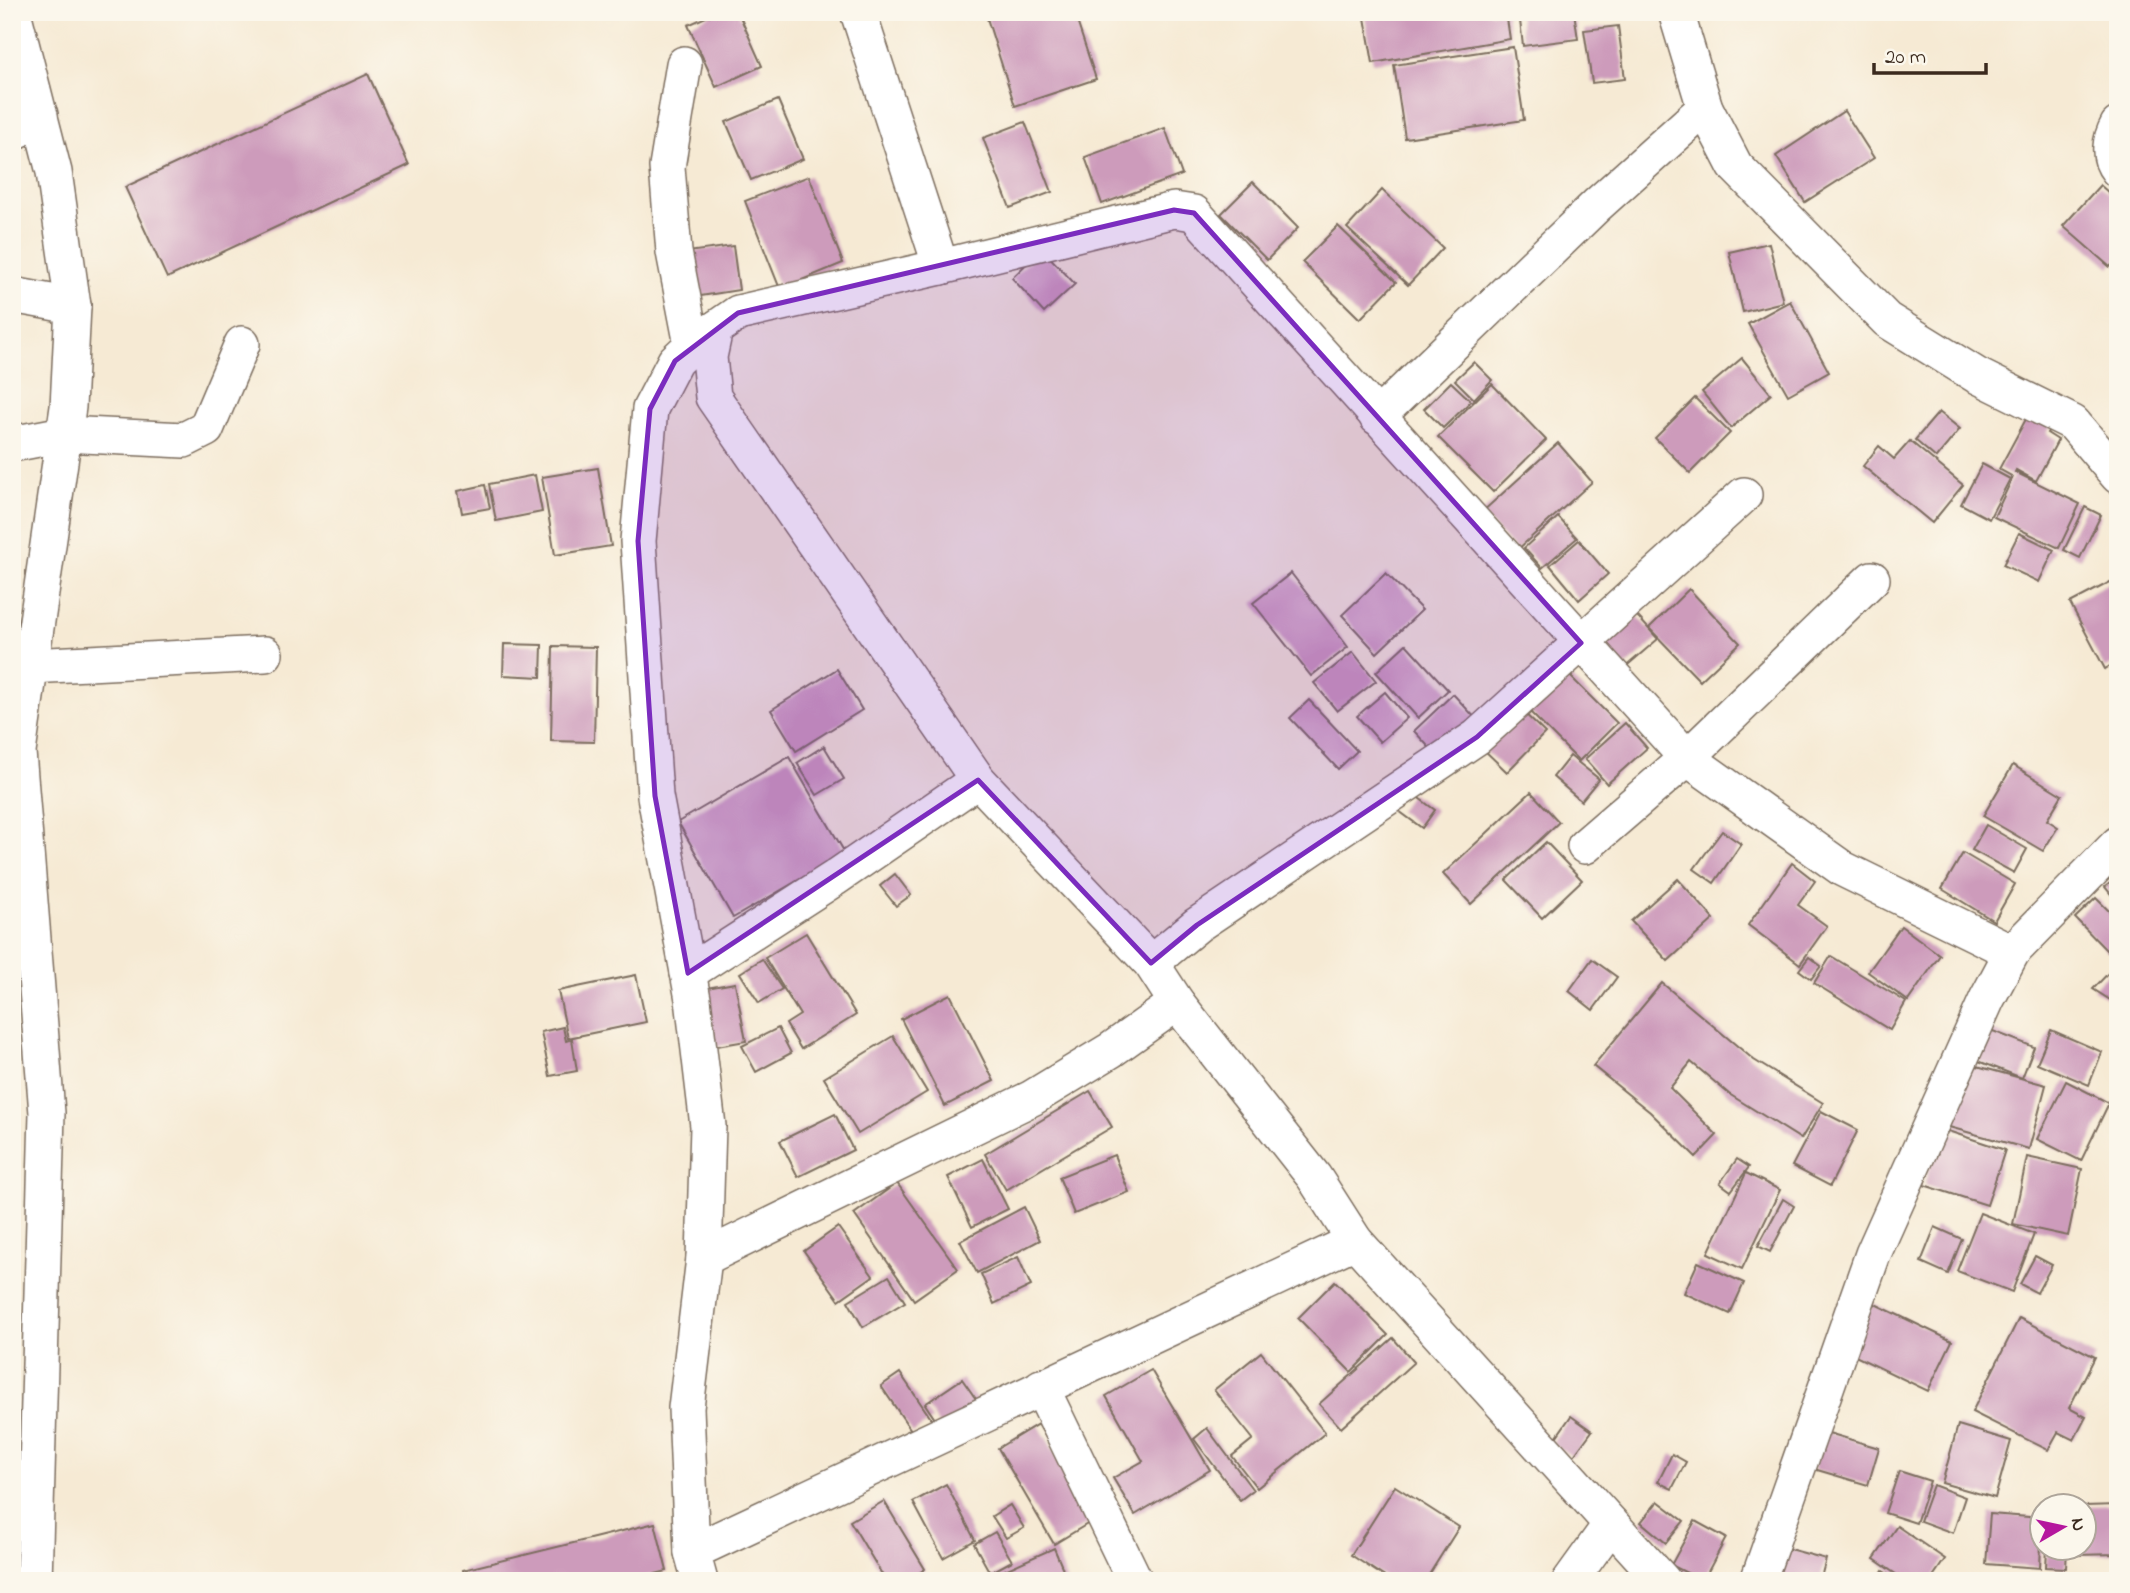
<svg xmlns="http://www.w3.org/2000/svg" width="2130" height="1593" viewBox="0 0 2130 1593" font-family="'Indie Flower',sans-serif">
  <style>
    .building { fill: #cd9bbb }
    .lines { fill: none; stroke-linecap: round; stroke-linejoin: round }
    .minor-casing { stroke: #7c6d5e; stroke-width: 38 }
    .minor { stroke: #fff; stroke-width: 35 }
    .marked { fill: #7b2cbf; fill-opacity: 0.2; stroke: #7b2cbf; stroke-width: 5; stroke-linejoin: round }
  </style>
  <rect width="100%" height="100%" fill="#fbf7ec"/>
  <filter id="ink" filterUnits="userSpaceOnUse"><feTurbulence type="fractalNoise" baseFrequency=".0143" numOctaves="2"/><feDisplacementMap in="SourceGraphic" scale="14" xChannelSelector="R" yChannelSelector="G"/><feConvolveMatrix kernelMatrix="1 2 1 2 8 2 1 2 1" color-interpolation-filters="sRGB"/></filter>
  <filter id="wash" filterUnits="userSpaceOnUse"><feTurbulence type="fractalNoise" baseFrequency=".00686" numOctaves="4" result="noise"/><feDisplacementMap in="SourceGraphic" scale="28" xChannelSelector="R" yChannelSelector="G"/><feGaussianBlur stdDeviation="1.57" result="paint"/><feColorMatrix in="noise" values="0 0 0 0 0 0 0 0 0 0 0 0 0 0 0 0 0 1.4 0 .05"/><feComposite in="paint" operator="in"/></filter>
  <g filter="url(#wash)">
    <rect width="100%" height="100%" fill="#f6ead4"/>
    <g id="blocks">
      <g class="building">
        <path d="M717 12H738L762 66 716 87 688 25Z"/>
        <path d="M985 12H1074L1096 79 1015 106Z"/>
        <path d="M1364 12H1506L1510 39 1373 63Z"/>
        <path d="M1519 12H1574L1578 39 1523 46Z"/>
        <path d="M1618 26 1625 79 1592 83 1584 30Z"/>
        <path d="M1513 47 1524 120 1405 138 1394 65Z"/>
        <path d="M368 74 409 165 167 278 125 187Z"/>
        <path d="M778 100 803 159 751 180 726 122Z"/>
        <path d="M1844 111 1874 158 1805 202 1776 156Z"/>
        <path d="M1025 122 1052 192 1010 208 983 138Z"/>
        <path d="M1165 128 1182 175 1102 204 1085 157Z"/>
        <path d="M809 176 843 263 780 289 745 201Z"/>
        <path d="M1253 182 1298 228 1267 260 1221 214Z"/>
        <path d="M2100 185 2118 201V257L2110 267 2063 226Z"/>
        <path d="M1382 190 1443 248 1408 285 1347 228Z"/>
        <path d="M1338 226 1396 282 1360 319 1302 262Z"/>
        <path d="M1769 243 1783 302 1743 312 1729 252Z"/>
        <path d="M733 246 739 290 694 297 687 252Z"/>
        <path d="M1042 249 1075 284 1044 313 1012 278Z"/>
        <path d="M1790 301 1829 372 1788 395 1748 324Z"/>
        <path d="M1742 358 1771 394 1731 428 1702 392Z"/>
        <path d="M1474 362 1492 380 1474 399 1455 380Z"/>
        <path d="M1451 382 1471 401 1443 428 1424 409Z"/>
        <path d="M1492 384 1546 440 1493 492 1438 437Z"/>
        <path d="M1695 398 1730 433 1690 473 1655 438Z"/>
        <path d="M1939 412 1960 429 1936 458 1915 440Z"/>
        <path d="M2026 419 2054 422 2047 433 2058 440 2036 481 2016 470 2015 472 2080 504 2059 548 1994 517 2013 477 1999 469Z"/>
        <path d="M1910 441 1963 485 1932 523 1863 466 1879 446 1894 459Z"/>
        <path d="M1558 443 1592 482 1516 551 1481 513Z"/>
        <path d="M1982 464 2010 479 1989 519 1961 504Z"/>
        <path d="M598 468 611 546 555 555 542 477Z"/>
        <path d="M535 475 542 512 496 521 489 484Z"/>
        <path d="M485 485 490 508 462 513 458 491Z"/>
        <path d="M2085 507 2101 515 2080 558 2064 550Z"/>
        <path d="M1558 517 1577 538 1542 568 1524 548Z"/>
        <path d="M2019 533 2054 550 2039 582 2003 565Z"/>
        <path d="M1579 540 1608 574 1579 600 1550 565Z"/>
        <path d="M1291 573 1348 647 1311 676 1253 603Z"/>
        <path d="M1386 573 1422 610 1377 653 1342 615Z"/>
        <path d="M2118 578V661L2105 669 2070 603Z"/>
        <path d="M1689 589 1740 643 1700 681 1649 628Z"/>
        <path d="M1629 607 1658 639 1623 669 1595 637Z"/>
        <path d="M504 644 542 645 541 677 503 675Z"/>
        <path d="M1406 644 1448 690 1418 718 1376 672Z"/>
        <path d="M553 646 596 647 594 742 551 741Z"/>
        <path d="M1353 652 1376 681 1337 711 1314 683Z"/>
        <path d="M837 669 862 710 796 751 771 710Z"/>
        <path d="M1567 673 1617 723 1579 761 1529 711Z"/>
        <path d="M1385 692 1407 718 1380 742 1357 716Z"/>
        <path d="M1453 694 1479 722 1440 759 1414 731Z"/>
        <path d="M1309 700 1357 751 1338 769 1290 718Z"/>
        <path d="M1518 707 1545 733 1507 772 1481 747Z"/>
        <path d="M1625 723 1647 748 1607 784 1585 759Z"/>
        <path d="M824 746 844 779 817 795 797 763Z"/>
        <path d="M1570 756 1599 779 1581 801 1553 777Z"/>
        <path d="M789 757 845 853 733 918 678 822Z"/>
        <path d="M2013 765 2062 795 2047 820 2058 827 2043 851 1983 816Z"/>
        <path d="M1531 792 1559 822 1471 904 1443 874Z"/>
        <path d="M1412 793 1435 810 1422 828 1399 811Z"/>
        <path d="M1986 825 2027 849 2014 873 1972 850Z"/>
        <path d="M1722 831 1741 844 1714 883 1694 869Z"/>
        <path d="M1546 842 1582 880 1542 918 1506 880Z"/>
        <path d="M1963 853 2015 884 1994 921 1942 889Z"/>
        <path d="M1792 863 1815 881 1798 905 1827 926 1800 964 1748 925Z"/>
        <path d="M895 874 911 895 896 906 880 886Z"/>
        <path d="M2118 877V903L2105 887Z"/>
        <path d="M1678 879 1714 919 1668 961 1631 921Z"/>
        <path d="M2096 898 2118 920V944L2109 953 2075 918Z"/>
        <path d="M1901 926 1940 955 1908 1001 1868 972Z"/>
        <path d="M806 933 856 1015 801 1049 786 1024 800 1015 765 958Z"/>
        <path d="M1831 956 1906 1002 1890 1030 1814 983Z"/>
        <path d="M1809 957 1821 966 1811 979 1799 970Z"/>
        <path d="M762 959 782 989 759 1003 740 973Z"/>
        <path d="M1592 959 1617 977 1593 1010 1569 991Z"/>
        <path d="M2118 963V1005L2093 989Z"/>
        <path d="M636 975 646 1022 568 1038 558 991Z"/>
        <path d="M735 983 746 1041 711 1047 701 989Z"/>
        <path d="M1662 983 1754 1060 1823 1103 1801 1139 1729 1094 1691 1062 1670 1088 1717 1135 1696 1157 1650 1112 1593 1066Z"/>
        <path d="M950 994 994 1081 945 1106 901 1019Z"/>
        <path d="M1980 1026 2034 1047 2022 1078 1968 1057Z"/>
        <path d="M563 1027 566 1041 572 1039 577 1071 550 1076 541 1032Z"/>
        <path d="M778 1028 791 1053 756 1072 742 1046Z"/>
        <path d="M2051 1030 2102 1052 2089 1085 2037 1063Z"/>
        <path d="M893 1036 927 1092 858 1134 824 1078Z"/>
        <path d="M1966 1063 2046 1085 2029 1149 1949 1127Z"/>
        <path d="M2066 1081 2109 1103 2081 1161 2037 1139Z"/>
        <path d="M1090 1091 1112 1127 1006 1190 985 1154Z"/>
        <path d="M1821 1111 1858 1130 1830 1186 1792 1166Z"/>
        <path d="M835 1114 853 1150 798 1177 780 1141Z"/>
        <path d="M1942 1129 2005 1150 1987 1205 1924 1185Z"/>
        <path d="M1114 1155 1129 1192 1074 1214 1059 1177Z"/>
        <path d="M2027 1157 2082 1169 2068 1236 2013 1224Z"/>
        <path d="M983 1159 1008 1209 972 1227 948 1177Z"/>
        <path d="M1737 1159 1749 1167 1731 1191 1720 1183Z"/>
        <path d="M1746 1173 1780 1190 1742 1269 1708 1253Z"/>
        <path d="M897 1183 958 1269 914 1300 854 1214Z"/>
        <path d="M1783 1199 1794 1206 1770 1252 1758 1246Z"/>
        <path d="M1024 1207 1040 1240 977 1273 960 1241Z"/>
        <path d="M1980 1213 2034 1234 2012 1292 1957 1271Z"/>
        <path d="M838 1227 873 1276 839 1300 804 1251Z"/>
        <path d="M1935 1227 1962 1239 1948 1274 1921 1262Z"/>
        <path d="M2035 1256 2052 1265 2037 1293 2020 1284Z"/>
        <path d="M1018 1257 1031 1286 994 1304 981 1274Z"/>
        <path d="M1698 1262 1744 1283 1730 1314 1684 1293Z"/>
        <path d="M889 1276 905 1302 863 1327 848 1301Z"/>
        <path d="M1335 1281 1388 1335 1351 1372 1298 1318Z"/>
        <path d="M1873 1303 1952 1341 1928 1391 1849 1353Z"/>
        <path d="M2019 1318 2095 1357 2069 1408 2086 1417 2074 1440 2058 1432 2048 1450 1972 1412Z"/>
        <path d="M1393 1338 1414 1362 1341 1428 1319 1404Z"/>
        <path d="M1261 1352 1325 1433 1257 1488 1232 1456 1253 1439 1214 1390Z"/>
        <path d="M1151 1370 1210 1470 1135 1515 1113 1478 1143 1461 1106 1396Z"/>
        <path d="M900 1373 932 1420 913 1433 881 1386Z"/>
        <path d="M962 1379 978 1402 941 1428 925 1404Z"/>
        <path d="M1571 1416 1592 1431 1573 1457 1552 1443Z"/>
        <path d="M1038 1424 1094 1520 1054 1544 998 1448Z"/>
        <path d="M1958 1425 2011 1441 1995 1498 1942 1483Z"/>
        <path d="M1207 1428 1253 1490 1240 1500 1194 1439Z"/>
        <path d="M1825 1432 1879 1448 1868 1485 1814 1469Z"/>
        <path d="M1672 1454 1686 1462 1672 1489 1658 1482Z"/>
        <path d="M1899 1471 1930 1481 1916 1523 1885 1513Z"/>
        <path d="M946 1484 975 1540 943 1558 913 1502Z"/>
        <path d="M1933 1485 1965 1497 1953 1533 1920 1521Z"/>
        <path d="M1395 1486 1459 1527 1425 1581H1391L1351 1555Z"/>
        <path d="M884 1501 925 1569 906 1581H886L850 1521Z"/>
        <path d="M1658 1501 1684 1521 1666 1543 1641 1522Z"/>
        <path d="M1010 1505 1024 1528 1006 1538 992 1516Z"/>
        <path d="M2118 1505V1554L2075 1555V1548H2084V1506Z"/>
        <path d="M1990 1514 2042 1518 2040 1568 1986 1564Z"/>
        <path d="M1695 1521 1726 1538 1703 1581 1671 1565Z"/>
        <path d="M655 1523 667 1571 628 1581H465L463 1570Z"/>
        <path d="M1897 1526 1945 1559 1930 1581H1906L1874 1559Z"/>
        <path d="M995 1532 1012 1561 990 1573 974 1544Z"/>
        <path d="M1782 1547 1826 1559 1820 1581H1773Z"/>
        <path d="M1054 1548 1068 1581H986L985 1579Z"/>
        <path d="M2047 1548H2067L2066 1568 2046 1567Z"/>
        <path d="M1883 1571 1898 1581H1877Z"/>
      </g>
    </g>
  </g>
  <g filter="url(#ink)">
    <use href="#blocks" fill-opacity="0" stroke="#7c6d5e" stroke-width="2"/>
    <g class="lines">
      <defs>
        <g id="minor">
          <path d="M13 12 54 172 73 306 68 407 18 752 47 1113 34 1581"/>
          <path d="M858 12 941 267"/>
          <path d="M1676 12 1705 108 1735 166 1887 320 1976 375 2073 423 2118 476"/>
          <path d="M684 64 667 167 674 252 692 345"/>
          <path d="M2118 125C2110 139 2107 157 2118 170"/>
          <path d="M12 134 40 115"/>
          <path d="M12 295 73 306"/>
          <path d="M1377 417 1597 205 1705 108"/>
          <path d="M12 444 64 434 184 440 206 429 242 344"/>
          <path d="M30 666 265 654"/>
          <path d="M1585 846 1687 758 1872 579"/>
          <path d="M1151 963 1197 925 1477 737 1744 495"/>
          <path d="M688 973 835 878 978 780"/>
          <path d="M704 1258 1032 1098 1111 1050 1177 1003"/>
          <path d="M1041 1387 1135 1581"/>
          <path d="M692 1552 1355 1241"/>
          <path d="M700 1581 692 1552 686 1408 704 1258 708 1126 693 999 655 796 638 541 650 409 675 361 692 345 715 329"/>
          <path d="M1570 1581 1611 1524"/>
          <path d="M1663 1581 1355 1241 1314 1177 1177 1003 1151 963 978 780 713 397 709 357 715 329 738 313 941 267 1174 210 1194 213 1687 758 1843 869 2012 952"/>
          <path d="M1758 1581 1873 1254 1987 999 2012 952 2118 844"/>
        </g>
      </defs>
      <use href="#minor" class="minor-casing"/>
      <use href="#minor" class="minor"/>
    </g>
  </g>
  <path class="marked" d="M1174 210 1194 213 1581 643 1477 737 1197 925 1151 963 978 780 688 973 655 796 638 541 650 409 675 361 738 313Z"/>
  <rect width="2130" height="1593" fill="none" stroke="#fbf7ec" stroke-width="42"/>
  <g transform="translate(2063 1527) rotate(81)"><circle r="33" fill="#fbf7ec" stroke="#aea59a" stroke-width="2"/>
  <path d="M0-5L12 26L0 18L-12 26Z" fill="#b5179e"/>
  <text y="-10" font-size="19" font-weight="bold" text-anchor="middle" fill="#3b2a1e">N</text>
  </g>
  <path d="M1874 63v10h112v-10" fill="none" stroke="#3b2a1e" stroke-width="3.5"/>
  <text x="1885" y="63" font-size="21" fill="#3b2a1e" stroke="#fbf7ec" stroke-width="5" paint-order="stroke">20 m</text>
</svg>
